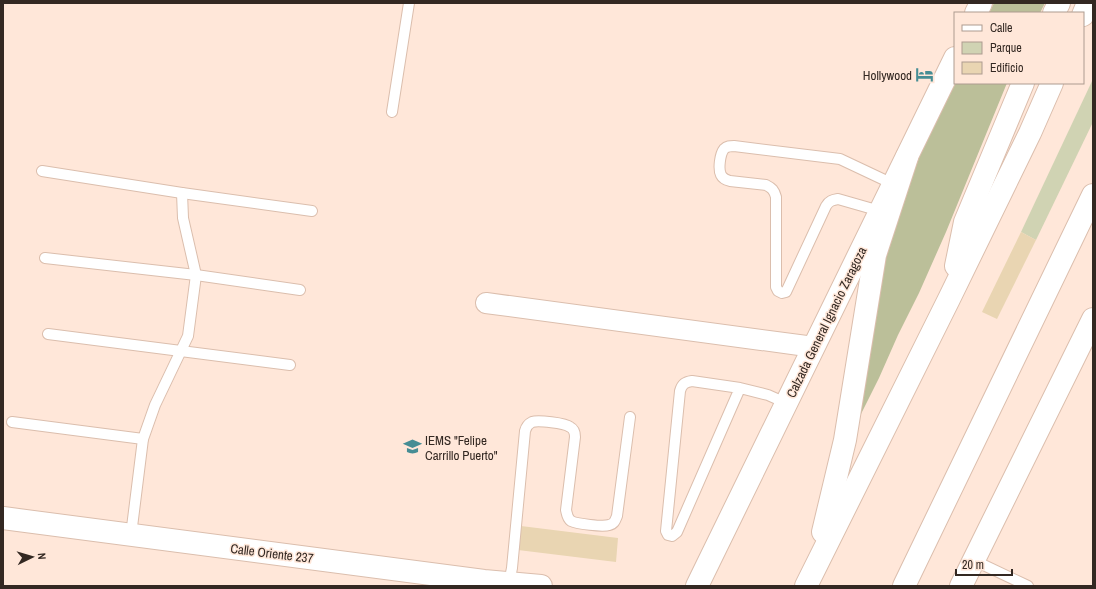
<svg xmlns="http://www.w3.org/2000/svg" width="1096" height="589" viewBox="0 0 1096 589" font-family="'Archivo Narrow',sans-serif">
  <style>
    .green { fill: #d0d3b3 }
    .forest { fill: #bbbf99 }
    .building { fill: #e9d5b2 }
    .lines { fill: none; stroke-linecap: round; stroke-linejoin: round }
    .service-casing { stroke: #dbbead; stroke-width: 12 }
    .minor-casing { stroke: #dbbead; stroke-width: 22 }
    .tertiary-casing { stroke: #dbbead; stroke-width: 24 }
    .secondary-casing { stroke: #dbbead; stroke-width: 24 }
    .motorway-casing { stroke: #dbbead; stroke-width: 24 }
    .service { stroke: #fff; stroke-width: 10 }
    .minor { stroke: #fff; stroke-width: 20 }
    .tertiary { stroke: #fff; stroke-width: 22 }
    .secondary { stroke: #fff; stroke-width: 22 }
    .motorway { stroke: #fff; stroke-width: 22 }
    .labels { text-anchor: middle; stroke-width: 3; stroke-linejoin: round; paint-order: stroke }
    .poi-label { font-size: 13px; fill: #332822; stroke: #ffe7d9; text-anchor: end }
    .street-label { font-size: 13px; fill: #332822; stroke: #ffe7d9 }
  </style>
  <rect width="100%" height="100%" fill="#ffe7d9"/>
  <path class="green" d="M1093 79V122L1036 240 1021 232Z"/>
  <g class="forest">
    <path d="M994 3H1045L1040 13H989Z"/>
    <path d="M955 83H1007L946 232 919 293 898 335 879 378 850 436 887 253 907 177Z"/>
  </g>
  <g class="building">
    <path d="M1021 232 1036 240 997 319 982 312Z"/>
    <path d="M521 526 618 538 616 562 518 550Z"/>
  </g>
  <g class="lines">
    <defs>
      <g id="service">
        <path d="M392 112 409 3"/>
        <path d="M42 171 182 193 312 211"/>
        <path d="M880 211 838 199C832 200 829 201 826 206L786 292 782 293 778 291 776 287V197C774 190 772 188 766 185L730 181C726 180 723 179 721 175 718 169 720 154 724 149 727 146 730 146 734 146L840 159 893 184"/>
        <path d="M45 258 196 275 300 290"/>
        <path d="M48 334 290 365"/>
        <path d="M740 388 677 532 672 536 668 535 666 531 680 391C682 384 685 382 692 381L740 388 768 395 786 403"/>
        <path d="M12 422 143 439"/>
        <path d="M131 535 143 439 155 405 188 336 196 275 183 218 182 193"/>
        <path d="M973 560 1028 586"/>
        <path d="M509 583 512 568 525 431C526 427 528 424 532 422 538 420 565 423 570 427 574 429 575 433 575 437L566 510C567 514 567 518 571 521 577 524 603 527 609 525 614 524 615 521 617 516L630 417"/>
      </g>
      <path id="minor" d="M486 303 814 347"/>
      <path id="tertiary" d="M3 518 484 581 541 586"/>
      <g id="secondary">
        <path d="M976 13 981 3"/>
        <path d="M697 586 955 58"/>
        <path d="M961 586 1093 319"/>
      </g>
      <g id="motorway">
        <path d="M1054 13 1059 3"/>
        <path d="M1083 15 1088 3"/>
        <path d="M956 266 965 222 1023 83"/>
        <path d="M823 532 845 440 875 255 907 157"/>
        <path d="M806 586 949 299 1030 133 1052 83"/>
        <path d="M904 586 1093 195"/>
      </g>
    </defs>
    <use href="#service" class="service-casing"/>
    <use href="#minor" class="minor-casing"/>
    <use href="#tertiary" class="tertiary-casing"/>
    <use href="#secondary" class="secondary-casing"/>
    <use href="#motorway" class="motorway-casing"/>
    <use href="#service" class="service"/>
    <use href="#minor" class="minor"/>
    <use href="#tertiary" class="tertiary"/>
    <use href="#secondary" class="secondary"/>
    <use href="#motorway" class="motorway"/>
  </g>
  <defs>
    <symbol id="hotel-bare" viewBox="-9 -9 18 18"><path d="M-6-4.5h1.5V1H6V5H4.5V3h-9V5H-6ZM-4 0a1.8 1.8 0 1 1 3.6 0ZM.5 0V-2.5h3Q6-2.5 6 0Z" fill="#468d94" stroke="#ffe7d9" stroke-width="2.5" paint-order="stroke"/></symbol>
    <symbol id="school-bare" viewBox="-9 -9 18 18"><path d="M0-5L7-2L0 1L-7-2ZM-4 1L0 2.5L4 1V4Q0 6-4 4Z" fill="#468d94" stroke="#ffe7d9" stroke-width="2.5" paint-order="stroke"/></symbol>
  </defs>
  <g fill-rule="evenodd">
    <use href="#hotel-bare" x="912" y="62" width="25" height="25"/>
    <use href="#school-bare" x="400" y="434" width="25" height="25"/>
  </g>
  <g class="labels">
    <g class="poi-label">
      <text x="912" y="80">Hollywood</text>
      <text x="425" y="445" text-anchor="start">IEMS "Felipe<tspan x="425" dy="15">Carrillo Puerto"</tspan></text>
    </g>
    <g class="street-label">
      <text transform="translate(826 322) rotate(-64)" y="5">Calzada General Ignacio Zaragoza</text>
      <text transform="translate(272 553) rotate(7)" y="5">Calle Oriente 237</text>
    </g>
  </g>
  <rect width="1096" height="589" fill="none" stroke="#332822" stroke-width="8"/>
  <rect x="954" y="12" width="130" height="72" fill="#ffe7d9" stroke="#ad9b90"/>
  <rect x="962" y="25" width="20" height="6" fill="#ffffff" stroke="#ad9b90"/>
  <text x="990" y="32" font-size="12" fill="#332822">Calle</text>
  <rect x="962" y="42" width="20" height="12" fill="#d0d3b3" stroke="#ad9b90"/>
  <text x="990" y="52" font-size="12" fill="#332822">Parque</text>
  <rect x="962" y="62" width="20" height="12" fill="#e9d5b2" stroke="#ad9b90"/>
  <text x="990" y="72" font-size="12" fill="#332822">Edificio</text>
  <g transform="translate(32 557) rotate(85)" stroke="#ffe7d9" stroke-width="3" paint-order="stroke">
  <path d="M0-3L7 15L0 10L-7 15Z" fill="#332822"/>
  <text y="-6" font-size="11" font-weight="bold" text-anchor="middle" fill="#332822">N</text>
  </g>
  <path d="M956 569v6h56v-6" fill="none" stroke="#332822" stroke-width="2"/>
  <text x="962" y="569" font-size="12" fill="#332822" stroke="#ffe7d9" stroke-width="3" paint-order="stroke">20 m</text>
</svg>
